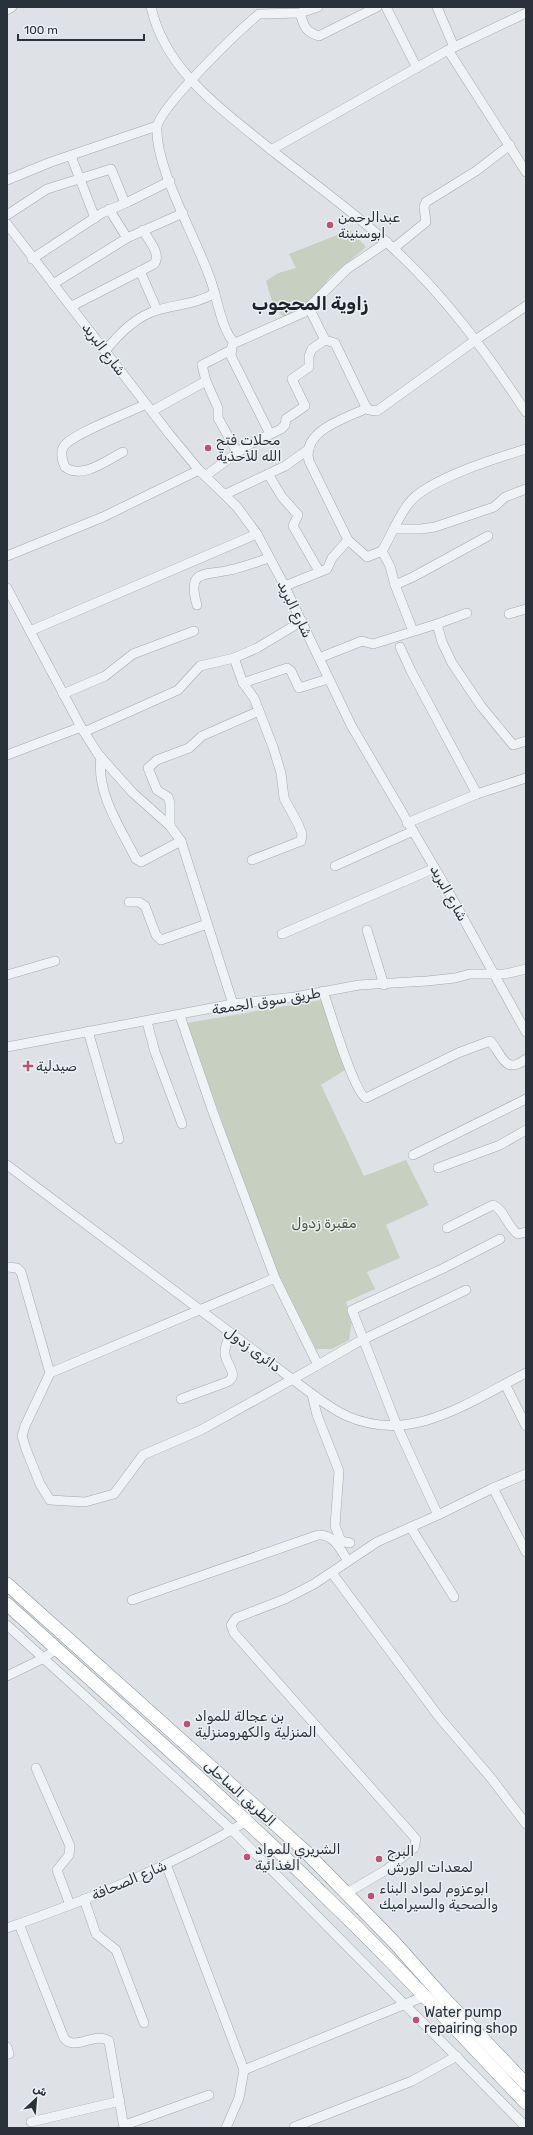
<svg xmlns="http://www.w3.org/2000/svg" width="533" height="2135" viewBox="0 0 533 2135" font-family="Rubik,'Noto Sans Arabic',sans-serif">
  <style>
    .green { fill: #c6cfc0 }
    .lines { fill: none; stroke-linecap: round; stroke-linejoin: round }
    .minor-casing { stroke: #a4aaaf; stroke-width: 10 }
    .highway-casing { stroke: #88929b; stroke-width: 14 }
    .minor { stroke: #f0f3f5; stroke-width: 9 }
    .highway { stroke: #fff; stroke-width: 13 }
    .poi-dot { fill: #bd5171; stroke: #edf1f4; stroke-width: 1.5 }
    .labels { text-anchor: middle; stroke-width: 3; stroke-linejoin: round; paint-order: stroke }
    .poi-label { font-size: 14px; fill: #29323b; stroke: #edf1f4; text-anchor: start }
    .street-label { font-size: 14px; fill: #29323b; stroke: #edf1f4 }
    .park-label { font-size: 14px; fill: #425538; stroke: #edf1f4 }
    .district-label { font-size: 18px; font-weight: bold; fill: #1c232c; stroke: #edf1f4 }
  </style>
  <rect width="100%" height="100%" fill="#dee2e6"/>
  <g class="green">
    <path d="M350 230 366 247 330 277 310 304 287 318C273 312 270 294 266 281L278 273 296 268 289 254Z"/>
    <path d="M322 1000 345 1070 321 1085 364 1176 406 1160 429 1205 386 1225 400 1258 367 1272 375 1289 346 1302 352 1320 349 1340 332 1349H316L271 1259 187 1023Z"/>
  </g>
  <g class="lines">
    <defs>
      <g id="minor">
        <path d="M151 7C164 65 211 101 254 136 300 174 350 208 393 248 446 297 486 352 526 412"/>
        <path d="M386 7 417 68"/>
        <path d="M437 7 454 47"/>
        <path d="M7 10 12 7"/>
        <path d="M300 13C304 26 305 32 319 36L377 7"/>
        <path d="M448 50 526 172"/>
        <path d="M157 126C154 168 199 242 212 284 217 299 223 334 235 343L303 313 347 269 387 242"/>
        <path d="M271 150 448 50 526 13"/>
        <path d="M71 156 95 218"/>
        <path d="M7 180 51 162 157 126C164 103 237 32 259 14L300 13 318 7"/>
        <path d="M109 209 127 238"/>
        <path d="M7 215 47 189 111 169 125 203"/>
        <path d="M7 224 170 435 199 470 237 507 257 534 282 581 351 725 447 889 526 1032"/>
        <path d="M394 248 426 222 424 207 426 202 476 171 510 145"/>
        <path d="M32 259 102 213 128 202 170 181"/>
        <path d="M140 271 157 310"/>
        <path d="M53 284 127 238 183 213"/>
        <path d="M72 306 154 264C162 254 148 240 143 230"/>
        <path d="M309 308 325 340 335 343 365 405 369 410 377 411 477 339 526 306"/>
        <path d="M232 346 231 356 270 434"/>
        <path d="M105 351C119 334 136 316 158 310 178 304 197 304 215 293"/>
        <path d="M206 381 218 408V418L237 452"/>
        <path d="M152 411 206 381 202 365 231 350"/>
        <path d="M123 452C107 460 82 480 65 467 62 460 60 452 64 446 72 434 130 412 146 404"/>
        <path d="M268 474 282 497 298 515 293 526 319 571"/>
        <path d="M205 476 248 445 281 429 285 425 286 419 305 406 292 379 309 367V356L312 349 325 340"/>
        <path d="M226 494 285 466 309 449"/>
        <path d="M394 529H421L435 527 494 507 505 497 526 489"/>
        <path d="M348 540 309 461C301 430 347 418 367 408"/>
        <path d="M382 551C391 536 398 517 409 503 428 479 497 458 526 449"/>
        <path d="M7 556 103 517 199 470"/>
        <path d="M395 585 413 577 488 536"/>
        <path d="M285 586 327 569 332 558 348 540 367 557 382 551 390 566 395 585 413 631"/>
        <path d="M7 588 81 727 98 754 133 793 170 826 181 841 233 1004"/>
        <path d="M197 605C186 568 206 576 230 570 244 567 256 562 269 558"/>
        <path d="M509 614 526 609"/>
        <path d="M437 624 467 613"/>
        <path d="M30 631 257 534"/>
        <path d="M400 647 411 671 477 794"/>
        <path d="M234 658 243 683 254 698 273 747 281 773 284 798 298 824 302 834 301 841 252 860"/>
        <path d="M319 658 362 641 373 644 437 624 442 642 452 663 481 706 513 745 526 741"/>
        <path d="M243 683 287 668 291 671 299 688 328 679"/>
        <path d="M63 694 105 676 133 654 194 631"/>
        <path d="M84 732 178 690 200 666 234 658 257 648 302 621"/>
        <path d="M7 755 81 727"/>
        <path d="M101 757C96 793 120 827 136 859L141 862 181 841"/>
        <path d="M407 823 477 794 526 778"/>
        <path d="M170 826V803L168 797 157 790 148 768 157 760 189 748 202 736 259 711"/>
        <path d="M335 866 413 831"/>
        <path d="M129 902H139L145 906 156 935 161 940 207 924"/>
        <path d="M367 930 384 985"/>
        <path d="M282 934 435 868"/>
        <path d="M7 975 55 961"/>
        <path d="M323 991C329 1008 354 1093 366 1098L458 1053 490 1041C502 1053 504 1076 526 1059"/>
        <path d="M180 1016 213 1112 275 1278 318 1365 201 1430 143 1455 114 1494 85 1502 50 1500 40 1484 26 1449 22 1436 25 1426 50 1373 275 1278"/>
        <path d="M147 1022 155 1052 182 1124"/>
        <path d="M88 1031 119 1139"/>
        <path d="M7 1047 233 1004 295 997 359 985 427 981 455 978 470 974H505L526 969"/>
        <path d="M413 1155 526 1099"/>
        <path d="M7 1165 292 1379C310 1392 327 1407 347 1416 412 1445 470 1401 526 1373"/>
        <path d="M438 1168 500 1145 526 1130"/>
        <path d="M447 1228 493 1205C505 1210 507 1227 518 1234L526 1232"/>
        <path d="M7 1267 17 1268 21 1272 50 1373"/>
        <path d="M318 1365 358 1342 466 1290"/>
        <path d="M505 1384 526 1426"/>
        <path d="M312 1394 317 1415 339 1471 335 1526 341 1541 350 1543"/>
        <path d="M181 1399 227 1382C240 1376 226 1364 225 1354 224 1347 228 1339 231 1333"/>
        <path d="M493 1488 526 1474"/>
        <path d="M438 1515 493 1488 526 1552"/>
        <path d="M411 1528 454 1597"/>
        <path d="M332 1573 439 1717 491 1778 526 1824"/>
        <path d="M132 1600 318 1535C334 1534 340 1549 348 1561"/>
        <path d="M7 1625 232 1830 526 2127"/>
        <path d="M7 1676 44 1658 56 1649"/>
        <path d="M36 1768 70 1846 69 1855 57 1870 70 1905"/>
        <path d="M166 1864 244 2070 239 2098 226 2128"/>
        <path d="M345 1894 386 1870 414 1848 416 1839 234 1633 231 1625 236 1618 285 1599 314 1584 377 1542 438 1515 397 1426 352 1310 444 1268 500 1239"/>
        <path d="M84 1899 96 1934 116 1950 144 2023"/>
        <path d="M19 1924 64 2038C75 2052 95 2031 109 2041L124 2128"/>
        <path d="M7 1928C90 1899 172 1866 247 1821"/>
        <path d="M7 2047 9 2054"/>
        <path d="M244 2070 425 1996"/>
        <path d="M31 2122 120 2101"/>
        <path d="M125 2125 209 2095"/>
        <path d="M294 2127 412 2081 457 2056"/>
      </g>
      <g id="highway">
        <path d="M7 1584 305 1851 394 1942 442 1996 526 2084"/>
        <path d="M7 1604C116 1703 227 1800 332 1903 399 1967 462 2036 526 2103"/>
      </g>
    </defs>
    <use href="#minor" class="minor-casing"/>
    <use href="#highway" class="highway-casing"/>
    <use href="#minor" class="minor"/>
    <use href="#highway" class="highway"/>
  </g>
  <g class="poi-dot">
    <circle cx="330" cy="225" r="4"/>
    <circle cx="208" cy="448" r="4"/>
    <path d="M26 1060h4v4h4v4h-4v4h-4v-4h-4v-4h4z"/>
    <circle cx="187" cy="1724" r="4"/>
    <circle cx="247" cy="1857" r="4"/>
    <circle cx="379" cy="1859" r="4"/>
    <circle cx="371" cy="1896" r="4"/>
    <circle cx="416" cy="2020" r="4"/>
  </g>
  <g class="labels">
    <g class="poi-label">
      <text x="338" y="222">عبدالرحمن<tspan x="338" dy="16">ابوسنينة</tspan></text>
      <text x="216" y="445">محلات فتح<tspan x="216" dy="16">الله للأحذية</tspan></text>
      <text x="36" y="1071">صيدلية</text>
      <text x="195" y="1721">بن عجالة للمواد<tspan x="195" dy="16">المنزلية والكهرومنزلية</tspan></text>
      <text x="255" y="1854">الشريري للمواد<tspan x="255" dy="16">الغذائية</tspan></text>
      <text x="387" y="1856">البرج<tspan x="387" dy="16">لمعدات الورش</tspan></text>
      <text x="379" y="1893">ابوعزوم لمواد البناء<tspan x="379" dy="16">والصحية والسيراميك</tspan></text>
      <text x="424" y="2017">Water pump<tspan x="424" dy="16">repairing shop</tspan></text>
    </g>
    <g class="street-label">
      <text transform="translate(104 349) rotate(53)" y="5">شارع البريد</text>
      <text transform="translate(295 609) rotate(64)" y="5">شارع البريد</text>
      <text transform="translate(449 893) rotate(61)" y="5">شارع البريد</text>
      <text transform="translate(266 1001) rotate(-9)" y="5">طريق سوق الجمعة</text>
      <text transform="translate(253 1349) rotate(37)" y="5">دائرى زدول</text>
      <text transform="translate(240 1793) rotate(42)" y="5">الطريق الساحلى</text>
      <text transform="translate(129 1880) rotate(-23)" y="5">شارع الصحافة</text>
    </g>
    <g class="park-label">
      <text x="324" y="1228">مقبرة زدول</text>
    </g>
    <g class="district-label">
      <text x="310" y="310">زاوية المحجوب</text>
    </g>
  </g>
  <rect width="533" height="2135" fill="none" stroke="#29323b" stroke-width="16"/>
  <g transform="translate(36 2099) rotate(26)" stroke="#edf1f4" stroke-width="3" paint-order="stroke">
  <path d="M0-3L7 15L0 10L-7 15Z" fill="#29323b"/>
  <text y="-6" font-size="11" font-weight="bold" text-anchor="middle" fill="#29323b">ش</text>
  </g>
  <path d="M18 34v6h126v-6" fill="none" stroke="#29323b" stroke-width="2"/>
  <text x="24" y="34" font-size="12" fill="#29323b" stroke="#edf1f4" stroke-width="3" paint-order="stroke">100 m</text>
</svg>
